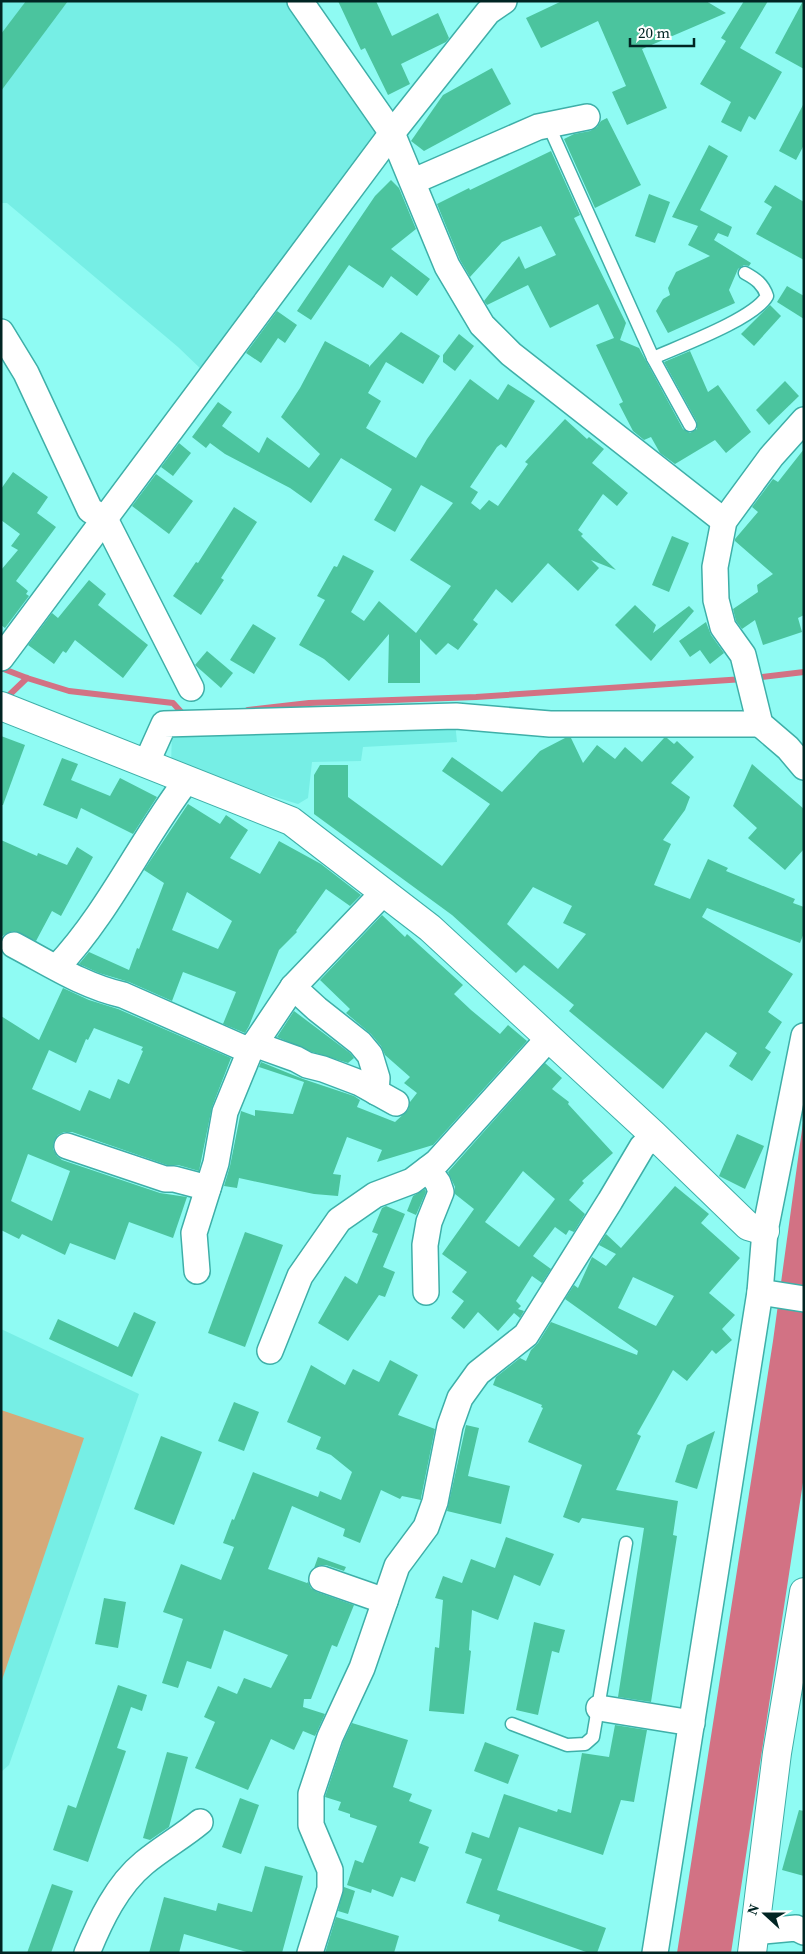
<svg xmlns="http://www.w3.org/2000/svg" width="805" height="1954" viewBox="0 0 805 1954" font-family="'Source Serif 4',serif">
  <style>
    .built { fill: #76eee5 }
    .green { fill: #d4a979 }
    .water { fill: #d27284 }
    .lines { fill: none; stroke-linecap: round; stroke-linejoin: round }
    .stream { stroke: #d27284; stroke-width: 6 }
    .building { fill: #4bc49e; fill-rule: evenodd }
    .service-casing { stroke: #3eafa8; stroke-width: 15 }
    .minor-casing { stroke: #3eafa8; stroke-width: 28 }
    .tertiary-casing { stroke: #3eafa8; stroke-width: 30 }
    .service { stroke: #fff; stroke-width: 12 }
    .minor { stroke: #fff; stroke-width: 25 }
    .tertiary { stroke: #fff; stroke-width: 28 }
  </style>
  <rect width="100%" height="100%" fill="#8ffbf3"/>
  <g class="built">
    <path d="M1 1H288L380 135 203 371 178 347 7 203H1Z"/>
    <path d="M455 722 457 742 363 747 361 761 312 762 308 798 298 804 171 766 172 731Z"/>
    <path d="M1 1329 139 1394 9 1765 1 1772Z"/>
  </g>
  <path class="green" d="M1 1410 84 1438 1 1683Z"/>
  <path class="water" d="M804 1115V1476L731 1953H677L773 1341Z"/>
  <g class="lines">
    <g class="stream">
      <path d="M1 668 27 678 69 691 173 703 183 714H185"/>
      <path d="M754 678 804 672"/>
      <path d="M4 700 27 678"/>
      <path d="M248 710 309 703 476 697 744 679"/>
    </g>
  </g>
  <g class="building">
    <path d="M26 1H68L1 91V34Z"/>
    <path d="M338 1H376L392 36 438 13 449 38 446 42 401 64 410 84 388 95 365 48 361 50Z"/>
    <path d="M562 1H706L726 13 642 49 667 108 627 125 612 92 626 86 598 21 541 48 526 18Z"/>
    <path d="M744 1H768L740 48 782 72 755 120 749 116 741 132 721 122 731 102 700 84 726 41 721 38Z"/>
    <path d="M803 1H804V69L775 53Z"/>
    <path d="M492 68 511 104 424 151 411 141 443 95Z"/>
    <path d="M804 103V145L796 160 779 151Z"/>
    <path d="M607 118 641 185 595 208 564 139 574 134 590 131 597 127 601 121Z"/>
    <path d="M709 145 728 156 700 210 732 227 728 237 718 233 714 240 751 263 749 266 744 265 738 269 729 290 735 303 668 333 656 311 663 299 670 295 668 288 676 272 710 256 688 245 698 226 672 217Z"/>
    <path d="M551 151 580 215 574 218 626 323 620 340 639 348 683 429 690 433 697 429V422L664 362 690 351 708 392 718 385 751 432 726 453 715 440 675 464 660 453 651 437 644 440 633 431 619 404 623 402 596 345 614 338 598 304 550 328 528 285 487 305 484 301 519 256 525 269 556 255 541 226 502 242 470 277 460 260 437 204 469 188 470 190Z"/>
    <path d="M391 180 399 188 416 229 391 249 430 279 417 296 391 276 383 288 349 265 311 320 297 311 375 196Z"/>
    <path d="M775 185 804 202V260L756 234 772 207 764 202Z"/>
    <path d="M649 194 670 202 655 243 635 236Z"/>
    <path d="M787 286 804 296V319L777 302Z"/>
    <path d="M770 305 781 316 754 346 741 334Z"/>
    <path d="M277 311 297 325 285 343 278 338 261 363 246 353Z"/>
    <path d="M401 332 440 356 423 384 386 362 368 393 381 401 366 428 416 458 427 439 470 379 498 400 508 384 535 401 506 448 501 444 497 447 470 487 478 492 471 503 480 510 489 500 498 506 528 464 525 462 565 419 587 439 589 437 604 449 592 463 628 493 617 506 603 494 578 530 583 534 581 536 616 570 591 560 599 568 578 591 548 563 512 603 496 589 473 620 478 624 458 650 448 643 436 655 420 639V683H388L389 634 349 681 324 659 299 645 325 600 317 596 334 566 337 567 343 555 374 571 351 612 364 621 379 601 416 633 451 586 410 560 453 503 421 485 395 532 374 520 392 489 341 458 311 503 290 488 225 454 210 443 206 448 192 437 218 402 232 412 222 426 259 453 267 437 309 468 320 454 281 417 300 388 325 341 369 365V367Z"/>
    <path d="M459 334 474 346 455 371 443 362V355Z"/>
    <path d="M785 381 799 396 769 425 756 410Z"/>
    <path d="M179 443 191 453 173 476 161 467Z"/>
    <path d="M804 449V615L798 618 802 632 763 645 755 620 742 629 736 621 733 609 758 592 757 585 773 574 735 541V539L758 512 752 507 773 479 778 482Z"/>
    <path d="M13 472 48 497 37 513 56 527 16 581 28 591 26 594 29 596 5 628 1 625V570L18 550 11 546 20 534 1 520V489Z"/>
    <path d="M156 474 193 501 169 534 132 506Z"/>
    <path d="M234 507 257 522 221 578 224 580 201 615 173 596 196 562 198 563Z"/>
    <path d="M672 536 689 543 669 592 652 585Z"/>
    <path d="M89 580 106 594 98 605 148 645 123 678 75 640 66 653 63 651 54 664 28 645 52 613 58 618Z"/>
    <path d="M635 605 656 625 653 633 689 606 694 611 651 661 615 625Z"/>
    <path d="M706 622 711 635 724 653 710 664 700 650 690 657 679 641Z"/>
    <path d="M253 624 276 638 254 674 230 660Z"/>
    <path d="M207 651 233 673 221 688 195 665Z"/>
    <path d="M1 736 25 745 3 805H1Z"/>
    <path d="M565 738H571L583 763 597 745 615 759 625 747 642 762 664 738H667L674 744 677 741 694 757 671 783 690 797 685 810 663 840 671 844 654 885 690 899 708 859 728 868 726 871 795 899 793 903 804 907V933L800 943 707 908 702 917 793 974 768 1012 782 1022 765 1048 771 1052 752 1081 729 1066 737 1053 706 1032 663 1089 569 1011 574 1005 524 965 516 973 452 915 314 814V775L320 765H348V797L442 866 490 804 442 771 452 757 502 792 540 751ZM533 887 572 906 563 923 586 934 558 969 507 924Z"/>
    <path d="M62 758 78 764 71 780 110 796 120 778 157 797 133 834 81 808 77 819 43 805Z"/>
    <path d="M752 764 804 809V849L785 870 748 838 757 828 733 806Z"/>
    <path d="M188 804 220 824 226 815 248 830 230 858 260 874 279 841 321 864 361 895 350 906 326 889 296 931 297 932 279 950 249 1026 245 1033 223 1024 236 992 183 972 172 1001 129 982 99 973 79 964 89 952 129 970 137 948 139 949 164 883 144 870ZM187 892 232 921 218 949 172 930Z"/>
    <path d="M1 840 37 856 38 853 67 865 77 847 93 857 61 916 52 911 36 941 14 931 7 933 1 937Z"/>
    <path d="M382 915 405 937 407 934 463 985 454 994 471 1010 500 1034 508 1025 527 1041 433 1145 377 1162 382 1150 347 1137 333 1174 341 1175 338 1196 314 1194 239 1178 237 1188 224 1186 230 1166 241 1111 255 1116V1110L293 1114 304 1082 259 1067 261 1062 303 1079 354 1096 360 1100 357 1107 395 1122 408 1110 410 1102 417 1093 404 1083 410 1077 385 1055 381 1046 371 1034 346 1013 350 1009 320 980Z"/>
    <path d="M63 988 89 1000 118 1009 231 1058 212 1107 199 1171 178 1165H167L72 1132H64L58 1135 54 1141 53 1149 57 1156 62 1160 160 1193 187 1197 173 1238 129 1222 115 1260 70 1243 65 1255 22 1234 19 1239 1 1230V1016L39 1040ZM94 1028 143 1047 141 1050 143 1051 129 1084 118 1079 110 1099 89 1090 80 1111 32 1089 49 1050 76 1063 86 1039 88 1040ZM28 1154 70 1171 52 1221 11 1201Z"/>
    <path d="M294 1011 350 1053 354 1058 348 1063 312 1052 277 1037Z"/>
    <path d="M545 1063 562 1078 552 1089 569 1102 568 1104 613 1153 582 1181 584 1183 569 1200 585 1214 574 1232 569 1230 566 1235 555 1227 533 1256 551 1269 542 1283 532 1276 516 1301 521 1306 518 1309 524 1311 520 1318 514 1313 498 1331 478 1312 464 1329 451 1318 464 1301 452 1292 467 1272 442 1254 474 1209 455 1194V1187L448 1172ZM523 1171 555 1199 519 1247 485 1222Z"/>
    <path d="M737 1134 764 1146 745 1189 719 1176Z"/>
    <path d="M675 1186 709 1214 701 1223 740 1258 709 1293 735 1315 722 1329 732 1340 716 1354 712 1350 687 1381 673 1370 637 1434 641 1436 616 1490 678 1501 673 1535 677 1536 651 1702 618 1697 644 1528 582 1518 579 1523 563 1517 582 1465 528 1442 543 1408 541 1407 542 1405 493 1385 496 1377 520 1358 526 1361 531 1350 538 1343 551 1322 637 1355 638 1351 565 1299 574 1285 578 1288 592 1257 606 1266 616 1254 599 1245 606 1234 621 1248ZM633 1277 674 1296 656 1326 618 1308Z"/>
    <path d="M425 1189 426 1192 416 1215 407 1211 413 1196Z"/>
    <path d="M386 1206 405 1214 383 1267 395 1272 385 1297 379 1295 348 1341 318 1323 345 1276 357 1284 378 1234 372 1232 382 1208Z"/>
    <path d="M245 1232 283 1245 245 1347 208 1333Z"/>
    <path d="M134 1312 156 1322 132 1377 49 1339 58 1319 118 1347Z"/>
    <path d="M390 1360 418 1375 398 1415 435 1429 421 1498V1500L402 1496 400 1499 381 1490 360 1543 343 1536 345 1529 292 1506 268 1569 307 1583 308 1582 311 1588 317 1592 354 1605 337 1647 332 1645 311 1699H304L303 1707 325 1714 315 1736 303 1731 294 1750 271 1739 248 1790 195 1768 215 1722 204 1717 218 1686 237 1694 244 1678 271 1688 288 1655 224 1630 211 1669 187 1661 178 1688 162 1683 183 1619 163 1612 181 1564 221 1580 234 1547 223 1543 232 1519 234 1520 253 1472 318 1497 320 1491 341 1500 352 1472 331 1455 316 1449 321 1437 287 1422 311 1365 345 1385 353 1369 379 1382Z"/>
    <path d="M234 1402 259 1412 244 1451 218 1441Z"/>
    <path d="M466 1425 479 1428 468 1476 510 1486 501 1524 447 1511Z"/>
    <path d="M715 1431 697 1489 675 1482 687 1445Z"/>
    <path d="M161 1436 202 1452 174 1525 134 1509Z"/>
    <path d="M506 1537 554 1554 540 1586 514 1575 498 1620 472 1610 469 1650 471 1651 464 1714 429 1711 435 1647 439 1648 443 1600 435 1598 443 1576 462 1583 471 1559 495 1568Z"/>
    <path d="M318 1557 346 1567 344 1571 326 1565H320L314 1568Z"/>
    <path d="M104 1598 126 1602 118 1648 95 1644Z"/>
    <path d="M534 1622 565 1630 559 1653 552 1651 538 1715 516 1710Z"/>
    <path d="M118 1685 147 1695 142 1711 131 1707 117 1748 126 1751 88 1862 53 1850 68 1805 76 1808Z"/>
    <path d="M352 1723 408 1740 393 1787 412 1794 409 1801 432 1810 419 1843 429 1847 415 1882 401 1877 393 1897 372 1889 371 1893 347 1885 355 1860 363 1863 377 1826 350 1817V1814L338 1810 341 1802 325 1797 343 1742Z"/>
    <path d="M615 1725 647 1730 634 1802 621 1800 603 1855 519 1827 497 1890 606 1928 597 1953H589L498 1921 500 1915 466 1903 482 1859 465 1853 472 1832 489 1838 504 1794 557 1812 558 1809 571 1813 582 1753 609 1757Z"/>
    <path d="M485 1742 519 1755 508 1784 474 1771Z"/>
    <path d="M167 1752 188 1757 169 1827 150 1840 143 1838Z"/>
    <path d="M240 1798 259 1805 241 1854 222 1847Z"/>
    <path d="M799 1810 804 1811V1876L782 1870Z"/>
    <path d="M265 1866 303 1876 282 1953H250L184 1934 179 1953H149L164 1897 216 1911 218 1903 252 1912Z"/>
    <path d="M52 1884 73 1891 51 1953H27Z"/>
    <path d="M344 1887 355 1891 348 1914 338 1911Z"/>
    <path d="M336 1917 399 1936 394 1953H325Z"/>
  </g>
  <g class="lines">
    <defs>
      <g id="service">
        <path d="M548 124 653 358 690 425"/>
        <path d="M653 358C680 346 754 319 767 296 763 284 756 279 745 273"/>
        <path d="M512 1724 567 1745 585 1744 593 1737 626 1543"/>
      </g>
      <g id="minor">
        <path d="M300 1 392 133 447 266 482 325 511 354 724 521"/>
        <path d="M414 181 538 127 587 117"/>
        <path d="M1 332 26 373 90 510 105 519 191 688"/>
        <path d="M804 420 771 457 724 521 715 567 716 600 723 627 743 655 760 724 788 748 804 767"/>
        <path d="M1 658 392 133 488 12 504 1"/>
        <path d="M146 764 164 724 456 716 550 724H760"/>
        <path d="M14 945C50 964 83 986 123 995L250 1051"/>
        <path d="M57 967C109 912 141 840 187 780"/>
        <path d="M293 987 317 1009 360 1043 370 1055 377 1078 376 1092"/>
        <path d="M254 1044 296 1059 307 1065 323 1069 360 1083 396 1103"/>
        <path d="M67 1146 165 1179H174L208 1188"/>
        <path d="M197 1271 194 1233 216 1163 225 1112 250 1051 293 987 384 892"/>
        <path d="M426 1292 425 1245 429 1222 441 1192 438 1183 428 1169"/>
        <path d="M760 1292 804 1299"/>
        <path d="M270 1351 300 1276 339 1220 375 1195 412 1181 437 1162 549 1038"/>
        <path d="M322 1579 385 1601"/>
        <path d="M599 1708 692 1723"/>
        <path d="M754 1932 796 1928 804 1932"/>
        <path d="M87 1953C100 1921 117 1885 144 1863 162 1848 182 1837 200 1822"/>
        <path d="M310 1953 330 1889V1870L311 1825V1794L330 1737 362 1668 397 1566 426 1527 435 1502 450 1426 460 1398 478 1373 526 1335 610 1201 642 1147 654 1135"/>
        <path d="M655 1953 760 1292 765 1231 804 1036"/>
      </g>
      <g id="tertiary">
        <path d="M1 706 291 821 430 928 654 1135 748 1226 765 1231"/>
        <path d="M752 1953 777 1753 804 1592"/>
      </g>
    </defs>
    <use href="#service" class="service-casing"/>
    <use href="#minor" class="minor-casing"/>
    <use href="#tertiary" class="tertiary-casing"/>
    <use href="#service" class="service"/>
    <use href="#minor" class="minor"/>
    <use href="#tertiary" class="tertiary"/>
  </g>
  <rect width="805" height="1954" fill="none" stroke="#012523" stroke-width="5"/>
  <g transform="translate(765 1914) rotate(291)" stroke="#ffffff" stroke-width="4" paint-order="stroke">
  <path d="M0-4L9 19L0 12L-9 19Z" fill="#012523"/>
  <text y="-8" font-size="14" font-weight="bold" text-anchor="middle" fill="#012523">N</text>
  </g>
  <path d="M630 38v8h64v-8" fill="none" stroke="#012523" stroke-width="2.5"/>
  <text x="638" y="38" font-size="15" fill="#012523" stroke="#ffffff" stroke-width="4" paint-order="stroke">20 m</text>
</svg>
